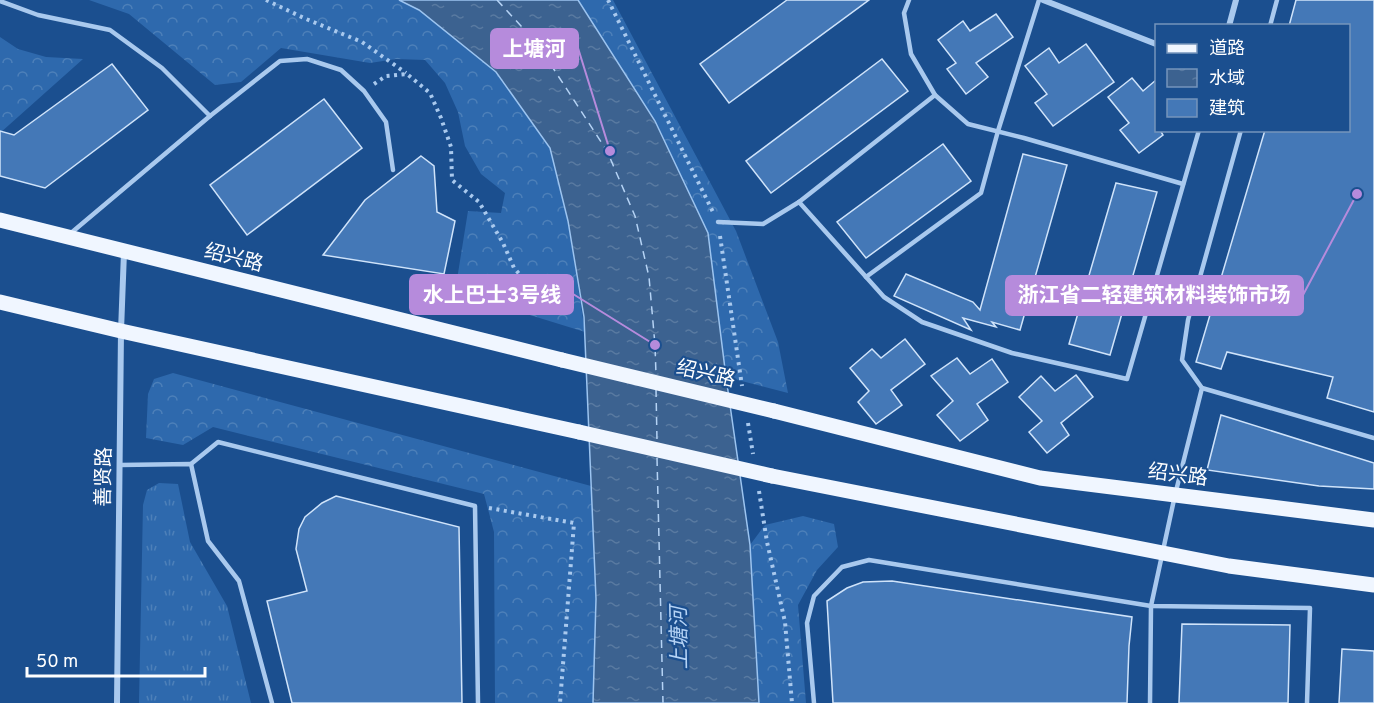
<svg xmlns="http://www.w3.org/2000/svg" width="1374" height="703" viewBox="0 0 1374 703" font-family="Overpass,'Noto Sans SC',sans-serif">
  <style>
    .grass { fill: url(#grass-tufts) }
    .forest { fill: url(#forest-crowns) }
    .water { fill: url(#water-ripples); stroke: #9cc4f0; stroke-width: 1.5 }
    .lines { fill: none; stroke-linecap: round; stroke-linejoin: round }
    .ferry { stroke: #b5d3f5; stroke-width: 1.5; stroke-dasharray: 8 6; stroke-linecap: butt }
    .building { fill: #4478b7; stroke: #cfe3fa; stroke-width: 1.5 }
    .path { stroke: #a9c9ee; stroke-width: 4; stroke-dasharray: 3 4.5; stroke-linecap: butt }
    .service { stroke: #a9c9ee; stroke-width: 4.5 }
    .minor { stroke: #a9c9ee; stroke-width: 6 }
    .primary { stroke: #f0f6ff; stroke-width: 15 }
    .primary-bridge { stroke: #f0f6ff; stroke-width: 15 }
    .labels { text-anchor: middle; stroke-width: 4.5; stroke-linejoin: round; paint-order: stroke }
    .street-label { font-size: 20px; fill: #fff; stroke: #1b4f8f }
    .water-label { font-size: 21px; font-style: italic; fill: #b5d3f5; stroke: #1b4f8f }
    .leader { fill: none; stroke: #b68bdc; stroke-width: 2 }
    .callout-dot { fill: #b68bdc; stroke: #1b4f8f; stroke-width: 2 }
    .callout { fill: #b68bdc; stroke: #b68bdc; stroke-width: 2 }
    .callout-label { font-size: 21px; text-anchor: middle; font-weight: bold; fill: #fff }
  </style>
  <defs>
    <pattern id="grass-tufts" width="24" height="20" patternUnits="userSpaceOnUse" patternTransform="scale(1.5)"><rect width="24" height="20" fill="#2e69ad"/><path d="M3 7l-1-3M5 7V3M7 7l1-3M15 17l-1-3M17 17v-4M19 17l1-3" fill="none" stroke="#4d80b9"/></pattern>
    <pattern id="forest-crowns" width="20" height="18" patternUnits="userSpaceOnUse" patternTransform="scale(1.5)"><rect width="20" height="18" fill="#2e69ad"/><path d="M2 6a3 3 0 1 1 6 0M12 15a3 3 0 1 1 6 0" fill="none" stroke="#4d80b9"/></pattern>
    <pattern id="water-ripples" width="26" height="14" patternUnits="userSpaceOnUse" patternTransform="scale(1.5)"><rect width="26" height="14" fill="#3c6290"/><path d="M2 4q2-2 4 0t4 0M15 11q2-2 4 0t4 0" fill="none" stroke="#597aa1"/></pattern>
  </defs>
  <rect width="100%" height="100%" fill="#1b4f8f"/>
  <path class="grass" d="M159 483 178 484 190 542 227 606 251 703H139L143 505 147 490Z"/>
  <g class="forest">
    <path d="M89 0H399L419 10 496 72 550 148 568 221 585 332 455 292 468 211 501 213 505 193 481 174 465 146 458 112 445 83 425 60 396 59 370 63 281 48 241 82 215 85 129 14Z"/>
    <path d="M578 0H613L736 231 778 342 788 393 726 377 708 233 608 47Z"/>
    <path d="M0 37 18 49 46 57 83 59 0 133Z"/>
    <path d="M173 373 591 486 596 599 593 703H495L494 532 484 494 213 427 183 445 146 438 148 394 154 379Z"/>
    <path d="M803 516 834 524 838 547 817 570 798 605 806 703H758L750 545 765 525Z"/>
  </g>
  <path class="water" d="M399 0H578L655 121 708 233 726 377 750 545 759 703H593L596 599 584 317 568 221 550 148 496 72 419 10Z"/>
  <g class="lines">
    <g class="ferry">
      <path d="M497 0 522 27 553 68 607 151 635 216 649 277 655 345 656 375"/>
      <path d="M656 389 657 441"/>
      <path d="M657 458 663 703"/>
    </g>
  </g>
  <g class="building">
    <path d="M787 0H869L729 103 700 64Z"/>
    <path d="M1296 0H1374V412L1327 398 1333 377 1227 352 1221 369 1196 362 1265 130H1348V26H1289Z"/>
    <path d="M996 14 1013 37 976 63 988 77 966 94 947 69 956 63 938 40 963 21 970 31Z"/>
    <path d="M1086 44 1114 82 1053 126 1035 103 1047 94 1025 66 1049 48 1059 63Z"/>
    <path d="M882 59 908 91 771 193 746 161Z"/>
    <path d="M112 64 148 110 45 188 0 176V131L14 135Z"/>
    <path d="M1132 78 1143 91 1156 80V130H1160L1163 135 1139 153 1120 130 1129 123 1108 97Z"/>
    <path d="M324 99 362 148 247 235 210 185Z"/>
    <path d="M943 144 971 181 866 258 837 222Z"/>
    <path d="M1023 154 1067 165 1020 330 992 322 996 327 963 318 971 330 894 296 906 274 973 302 980 310Z"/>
    <path d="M421 156 434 166 437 212 455 221 444 274 323 255 365 200Z"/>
    <path d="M1116 183 1157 192 1110 355 1069 344Z"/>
    <path d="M905 339 925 364 891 390 902 405 876 424 858 402 869 391 850 368 872 349 881 358Z"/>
    <path d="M957 358 970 374 992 359 1008 382 977 404 988 420 960 441 937 415 953 401 931 376Z"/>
    <path d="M1076 375 1093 397 1061 423 1069 435 1047 453 1029 432 1042 421 1019 397 1041 376 1055 391Z"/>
    <path d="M1221 415 1374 463V489L1319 486 1207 470Z"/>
    <path d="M336 496 459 527 462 703H292L267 601 307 591 296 549 299 529 305 517 322 503Z"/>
    <path d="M892 581 1132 617 1129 646 1127 703H833L827 601 847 588 863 582Z"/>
    <path d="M1182 624 1290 625 1288 703H1179Z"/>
    <path d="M1342 649 1374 651V703H1339Z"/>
  </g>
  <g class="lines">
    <g class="path">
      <path d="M266 0 306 19 362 42 406 73"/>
      <path d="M608 0 713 212"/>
      <path d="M374 84 386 76 407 74 430 93 441 118 451 147 452 180 479 202 503 243 514 268 530 286 555 302"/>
      <path d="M720 236 742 386"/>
      <path d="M748 423 753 454"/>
      <path d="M759 491 767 542 785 622 792 703"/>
      <path d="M489 508 574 523 560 703"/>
    </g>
    <g class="service">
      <path d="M909 0 904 13 911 54 935 95 968 124 1024 138 1183 184"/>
      <path d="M0 1 38 15 110 30 162 68 210 116 280 61 307 59 341 70 364 91 386 122 393 170"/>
      <path d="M1270 26 1277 0"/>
      <path d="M799 202 884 297 922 322 1012 353 1127 379 1199 130"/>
      <path d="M718 222 763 224 799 202 935 95"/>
      <path d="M71 233 210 116"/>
      <path d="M866 277 981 193 998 131 1039 0"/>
      <path d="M1202 388 1374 438"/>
      <path d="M191 464 218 442 475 506 478 703"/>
      <path d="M120 465 191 464 208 541 239 581 272 703"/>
      <path d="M814 703 807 623 814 596 842 567 869 560 1151 606 1310 608 1307 703"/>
      <path d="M1150 703 1151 606 1175 495 1202 388 1182 360 1188 320 1241 130"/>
    </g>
    <g class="minor">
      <path d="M1043 0 1156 44"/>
      <path d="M1229 26 1236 0"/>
      <path d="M117 703 121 331 124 252"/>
    </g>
    <g class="primary">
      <path d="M0 220 562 360"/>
      <path d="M0 302 121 331 579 432"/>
      <path d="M774 411 1040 478 1374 520"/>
      <path d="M772 476 1229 566 1374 585"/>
    </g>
    <g class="primary-bridge">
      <path d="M562 360 774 411"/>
      <path d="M579 432 772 476"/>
    </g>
  </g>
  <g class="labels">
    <g class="street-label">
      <text transform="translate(234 257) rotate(14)" y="7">绍兴路</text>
      <text transform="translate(706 373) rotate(13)" y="7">绍兴路</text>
      <text transform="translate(1178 474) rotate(7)" y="7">绍兴路</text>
      <text transform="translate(103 477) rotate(-89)" y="7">善贤路</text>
    </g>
    <g class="water-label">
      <text transform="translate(679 638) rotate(-91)" y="7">上塘河</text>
    </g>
  </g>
  <path class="leader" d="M610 151L578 48M655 345L573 294M1357 194L1303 295"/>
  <g class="callout-dot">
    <circle cx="610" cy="151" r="6"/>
    <circle cx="655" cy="345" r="6"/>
    <circle cx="1357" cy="194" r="6"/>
  </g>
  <g class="callout">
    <rect x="491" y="29" width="87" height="39" rx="6"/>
    <rect x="410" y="275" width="163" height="39" rx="6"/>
    <rect x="1006" y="276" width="297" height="39" rx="6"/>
  </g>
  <g class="callout-label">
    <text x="534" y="56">上塘河</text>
    <text x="492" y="302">水上巴士3号线</text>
    <text x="1154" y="302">浙江省二轻建筑材料装饰市场</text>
  </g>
  <rect x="1155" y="24" width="195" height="108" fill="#1b4f8f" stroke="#7695bc" stroke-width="1.5"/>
  <rect x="1167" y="44" width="30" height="9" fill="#f0f6ff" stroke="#7695bc" stroke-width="1.5"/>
  <text x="1209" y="54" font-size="18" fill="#ffffff">道路</text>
  <rect x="1167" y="69" width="30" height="18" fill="url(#water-ripples)" stroke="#7695bc" stroke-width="1.5"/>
  <text x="1209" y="84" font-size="18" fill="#ffffff">水域</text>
  <rect x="1167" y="99" width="30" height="18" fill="#4478b7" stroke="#7695bc" stroke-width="1.5"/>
  <text x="1209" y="114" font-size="18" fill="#ffffff">建筑</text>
  <path d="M27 667v9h178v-9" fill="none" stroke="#ffffff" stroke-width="3"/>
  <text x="36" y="667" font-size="18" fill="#ffffff" stroke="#1b4f8f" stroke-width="4.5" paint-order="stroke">50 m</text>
</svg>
